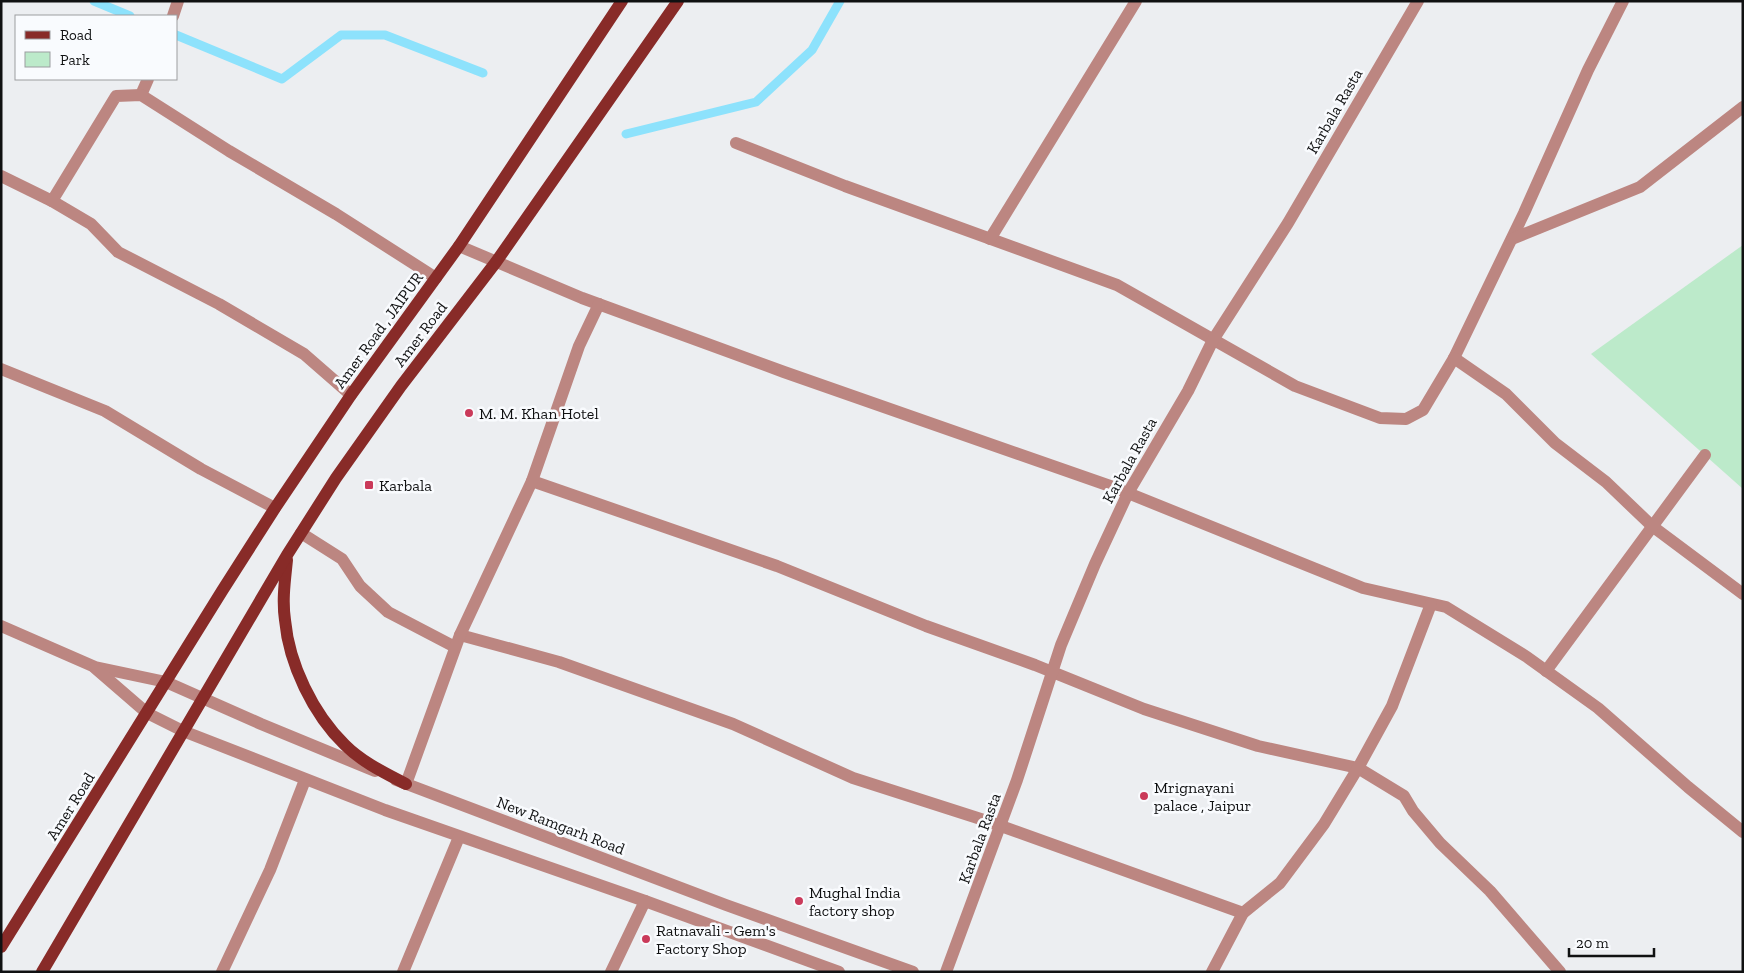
<svg xmlns="http://www.w3.org/2000/svg" width="1744" height="973" viewBox="0 0 1744 973" font-family="'Zilla Slab',serif">
  <style>
    .green { fill: #bceaca }
    .lines { fill: none; stroke-linecap: round; stroke-linejoin: round }
    .stream { stroke: #8de2fc; stroke-width: 9 }
    .minor { stroke: #bc8681; stroke-width: 12 }
    .major { stroke: #882b28; stroke-width: 12 }
    .poi-dot { fill: #ca3a5a; stroke: #f9fbfe; stroke-width: 2 }
    .labels { text-anchor: middle; stroke-width: 5; stroke-linejoin: round; paint-order: stroke }
    .street-label { font-size: 16px; fill: #101112; stroke: #f9fbfe }
    .poi-label { font-size: 16px; fill: #101112; stroke: #f9fbfe; text-anchor: start }
  </style>
  <rect width="100%" height="100%" fill="#eceef1"/>
  <path class="green" d="M1743 245V489L1591 354Z"/>
  <g class="lines">
    <g class="stream">
      <path d="M94 1 130 16"/>
      <path d="M176 35 282 79 341 35H385L483 73"/>
      <path d="M626 134 756 102 812 50 840 1"/>
    </g>
    <g class="minor">
      <path d="M173 16 178 1"/>
      <path d="M141 95 148 79"/>
      <path d="M736 143 845 186 1117 285 1295 386 1380 418 1406 419 1423 410 1454 358 1524 213 1588 70 1623 1"/>
      <path d="M1 176 52 201"/>
      <path d="M990 239 1136 1"/>
      <path d="M1512 239 1640 187 1743 107"/>
      <path d="M459 246 582 298 784 372 1113 487 1363 588 1446 607 1527 657 1598 708 1688 787 1743 832"/>
      <path d="M1454 358 1506 394 1555 443 1606 482 1652 526 1743 594"/>
      <path d="M1 369 105 411 201 469 275 508"/>
      <path d="M351 395 304 354 219 304 118 252 91 224 52 201 116 96 141 95 229 151 336 214 436 278"/>
      <path d="M532 481 777 566 926 626 1035 665 1144 709 1258 746 1358 768 1404 796 1413 811 1440 843 1490 891 1560 972"/>
      <path d="M301 533 342 559 360 586 388 612 455 647"/>
      <path d="M1 626 95 667 166 682 261 724 375 771"/>
      <path d="M460 635 559 662 733 724 853 778 987 821 1243 913"/>
      <path d="M95 668 147 713 183 731 385 810 645 901 839 972"/>
      <path d="M1546 671 1705 455"/>
      <path d="M396 780 726 905 913 972"/>
      <path d="M406 784 460 635 532 481 579 346 599 304"/>
      <path d="M222 972 270 870 305 780"/>
      <path d="M403 972 459 837"/>
      <path d="M611 972 645 901"/>
      <path d="M946 972 1017 780 1061 645 1095 564 1128 493 1188 391 1213 340 1288 223 1418 1"/>
      <path d="M1212 972 1243 913 1280 883 1324 824 1358 768 1392 706 1431 604"/>
    </g>
    <g class="major">
      <path d="M287 560C285 580 282 600 285 620 289 664 313 714 345 745 362 762 385 773 406 784"/>
      <path d="M1 947 222 591 275 508 351 395 459 246 622 1"/>
      <path d="M42 972 287 555 336 478 401 386 496 262 678 1"/>
    </g>
  </g>
  <g class="poi-dot">
    <circle cx="469" cy="413" r="5"/>
    <rect x="364" y="480" width="10" height="10" rx="2.5"/>
    <circle cx="1144" cy="796" r="5"/>
    <circle cx="799" cy="901" r="5"/>
    <circle cx="646" cy="939" r="5"/>
  </g>
  <g class="labels">
    <g class="street-label">
      <text transform="translate(1334 111) rotate(-60)" y="6">Karbala Rasta</text>
      <text transform="translate(378 330) rotate(-54)" y="6">Amer Road , JAIPUR</text>
      <text transform="translate(420 334) rotate(-53)" y="6">Amer Road</text>
      <text transform="translate(1129 460) rotate(-61)" y="6">Karbala Rasta</text>
      <text transform="translate(70 806) rotate(-58)" y="6">Amer Road</text>
      <text transform="translate(561 825) rotate(21)" y="6">New Ramgarh Road</text>
      <text transform="translate(979 838) rotate(-70)" y="6">Karbala Rasta</text>
    </g>
    <g class="poi-label">
      <text x="479" y="419">M. M. Khan Hotel</text>
      <text x="379" y="491">Karbala</text>
      <text x="1154" y="793">Mrignayani<tspan x="1154" dy="18">palace , Jaipur</tspan></text>
      <text x="809" y="898">Mughal India<tspan x="809" dy="18">factory shop</tspan></text>
      <text x="656" y="936">Ratnavali - Gem's<tspan x="656" dy="18">Factory Shop</tspan></text>
    </g>
  </g>
  <rect width="1744" height="973" fill="none" stroke="#101112" stroke-width="5"/>
  <rect x="15" y="15" width="162" height="65" fill="#f9fbfe" stroke="#9c9da0"/>
  <rect x="25" y="31" width="25" height="8" fill="#882b28" stroke="#9c9da0"/>
  <text x="60" y="40" font-size="15" fill="#101112">Road</text>
  <rect x="25" y="52" width="25" height="15" fill="#bceaca" stroke="#9c9da0"/>
  <text x="60" y="65" font-size="15" fill="#101112">Park</text>
  <path d="M1569 948v8h85v-8" fill="none" stroke="#101112" stroke-width="2.5"/>
  <text x="1576" y="948" font-size="15" fill="#101112" stroke="#f9fbfe" stroke-width="4" paint-order="stroke">20 m</text>
</svg>
